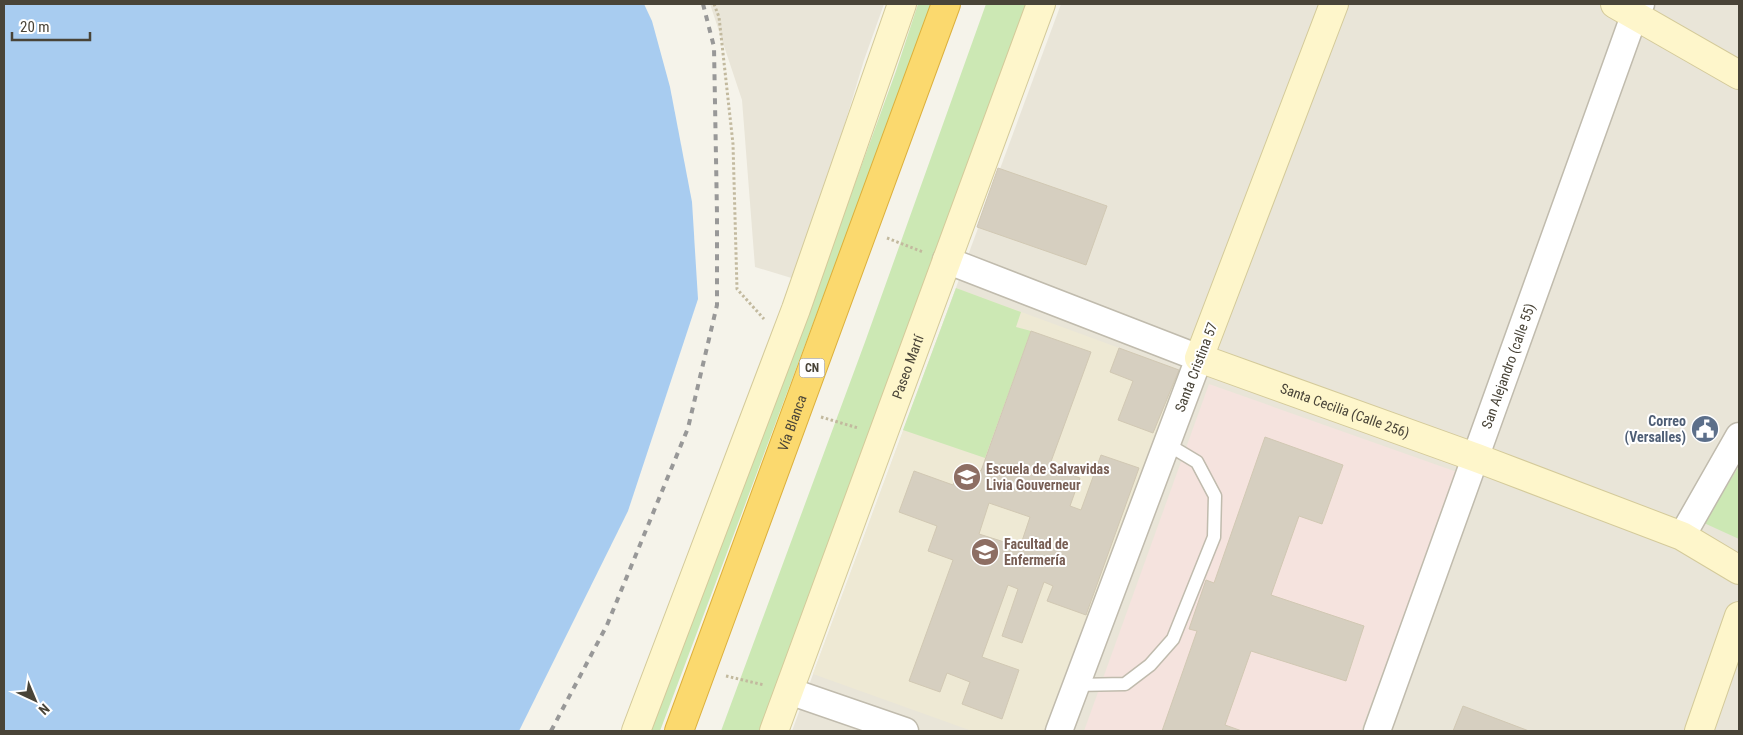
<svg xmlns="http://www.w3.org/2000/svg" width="1743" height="735" viewBox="0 0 1743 735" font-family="'Roboto Condensed',sans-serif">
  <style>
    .residential { fill: #e9e5d8 }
    .education { fill: #eee9d4 }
    .medical { fill: #f5e3de }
    .green { fill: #cce8b4 }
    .water { fill: #a8ccf0 }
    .building { fill: #d6cfc0; stroke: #d1c8b3; fill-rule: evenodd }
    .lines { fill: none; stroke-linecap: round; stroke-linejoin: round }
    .lane-casing { stroke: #c0bbad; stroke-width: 15 }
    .street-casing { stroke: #c0bbad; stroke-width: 29 }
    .secondary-casing { stroke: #d4ca9a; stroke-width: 30 }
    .highway-casing { stroke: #dcb03d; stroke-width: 30 }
    .path { stroke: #c2b99e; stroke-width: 3; stroke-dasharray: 2.5 2.5; stroke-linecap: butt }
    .lane { stroke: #fff; stroke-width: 12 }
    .street { stroke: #fff; stroke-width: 26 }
    .secondary { stroke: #fef6cb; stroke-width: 28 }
    .highway { stroke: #fbd96e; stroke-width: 28 }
    .rail { stroke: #989898; stroke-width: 4; stroke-dasharray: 6 6; stroke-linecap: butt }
    .labels { text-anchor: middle; stroke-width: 4; stroke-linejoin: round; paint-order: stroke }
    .shield { fill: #fff; stroke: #807c74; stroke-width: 1 }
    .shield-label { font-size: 12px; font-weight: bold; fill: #494438 }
    .street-label { font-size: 14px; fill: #494438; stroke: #fff }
    .service-label { font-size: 14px; font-weight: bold; fill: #4e5e75; stroke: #fff; text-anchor: end }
    .education-label { font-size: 14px; font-weight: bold; fill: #785e54; stroke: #fff; text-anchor: start }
  </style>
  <rect width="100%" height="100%" fill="#f5f3ea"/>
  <g class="residential">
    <path d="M710 4H884L864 60 798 280 755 267 742 100Z"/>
    <path d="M1061 4H1739V731H792Z"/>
  </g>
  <path class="education" d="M956 288 1179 370 1046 731H972L813 674Z"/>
  <path class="medical" d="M1209 384 1457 472 1361 731H1084Z"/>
  <g class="green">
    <path d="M918 4H933L660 731H651L760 444 896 71Z"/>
    <path d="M986 4H1026L761 731H721L865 342Z"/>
    <path d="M956 288 1021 312 1016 327 1031 331 985 458 903 430Z"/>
    <path d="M1739 466V539L1704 523Z"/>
  </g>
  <path class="water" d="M4 4H644L652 21 670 87 692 202 698 299 628 511 519 731H4Z"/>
  <g class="building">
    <path d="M998 168 1107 206 1086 265 977 227Z"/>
    <path d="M1031 331 1091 352 1049 467 1080 478 1070 506 1081 510 1101 455 1139 468 1086 615 1047 601 1053 586 1044 582 1022 643 1002 636 1018 589 1008 585 982 657 1019 670 1002 719 962 704 970 682 947 673 940 692 909 681 953 560 928 551 937 526 899 512 914 471 953 485 961 464 981 471ZM989 503 1030 517 1020 547 979 534Z"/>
    <path d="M1119 348 1179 370 1153 433 1118 420 1133 381 1110 372Z"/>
    <path d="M1265 437 1343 465 1322 524 1299 516 1271 595 1364 626 1346 681 1251 651 1225 725 1242 731H1162L1197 631 1189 629 1206 580 1214 583Z"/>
    <path d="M1463 706 1529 731H1453Z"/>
  </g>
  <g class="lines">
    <defs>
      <path id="lane" d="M1075 685 1125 684 1150 665 1173 639 1214 537 1215 496 1197 462 1167 444"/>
      <g id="street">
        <path d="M946 260 1199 358 1059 731"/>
        <path d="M1682 536 1739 436"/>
        <path d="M789 691 905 731"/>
        <path id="s1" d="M1377 731 1634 16 1641 4"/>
      </g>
      <g id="secondary">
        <path id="s2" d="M1334 4 1199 358 1477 458 1682 536 1739 570"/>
        <path d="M1615 4 1739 75"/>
        <path d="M636 731 796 309 902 4"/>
        <path id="s3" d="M774 731 1041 4"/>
        <path d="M1699 731 1739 616"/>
      </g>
      <g id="highway">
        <path id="s4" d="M679 731 946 4"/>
      </g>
    </defs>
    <use href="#lane" class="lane-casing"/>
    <use href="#street" class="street-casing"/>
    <use href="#secondary" class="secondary-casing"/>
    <use href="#highway" class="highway-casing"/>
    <g class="path">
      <path d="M714 4 719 17 733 144 737 289 764 319"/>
      <path d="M887 238 923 252"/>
      <path d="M821 417 858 428"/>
      <path d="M726 676 764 685"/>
    </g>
    <use href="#lane" class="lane"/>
    <use href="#street" class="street"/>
    <use href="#secondary" class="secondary"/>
    <use href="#highway" class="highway"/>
    <path class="rail" d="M551 731 607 625 688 428 717 305V214L714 47 703 4"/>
  </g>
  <defs>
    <symbol id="civic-disc" viewBox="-11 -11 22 22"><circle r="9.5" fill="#5c6f8a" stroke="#fff"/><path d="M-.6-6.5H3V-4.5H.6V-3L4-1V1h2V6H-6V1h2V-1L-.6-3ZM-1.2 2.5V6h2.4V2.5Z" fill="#fff"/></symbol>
    <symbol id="school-disc" viewBox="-11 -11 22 22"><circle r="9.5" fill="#8d6e63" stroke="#fff"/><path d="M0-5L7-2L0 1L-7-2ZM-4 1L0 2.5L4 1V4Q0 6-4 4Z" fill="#fff"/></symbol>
    <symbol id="university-disc" viewBox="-11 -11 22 22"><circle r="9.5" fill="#8d6e63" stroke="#fff"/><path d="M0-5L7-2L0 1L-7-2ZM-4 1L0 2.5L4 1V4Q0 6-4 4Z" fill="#fff"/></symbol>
  </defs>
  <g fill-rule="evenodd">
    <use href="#civic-disc" x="1689" y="413" width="32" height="32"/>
    <use href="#school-disc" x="951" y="461" width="32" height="32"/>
    <use href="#university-disc" x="969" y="536" width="32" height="32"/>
  </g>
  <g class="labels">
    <rect class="shield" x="799.5" y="358.5" width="25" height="19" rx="4"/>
    <g class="shield-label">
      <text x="812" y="372">CN</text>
    </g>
    <g class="street-label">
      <text dy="5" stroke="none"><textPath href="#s3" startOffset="388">Paseo Martí</textPath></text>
      <text transform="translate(1196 367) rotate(-69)" y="5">Santa Cristina 57</text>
      <text dy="5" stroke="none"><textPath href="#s1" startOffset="388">San Alejandro (calle 55)</textPath></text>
      <text dy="5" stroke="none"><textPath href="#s2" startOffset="534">Santa Cecilia (Calle 256)</textPath></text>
      <text dy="5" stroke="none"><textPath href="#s4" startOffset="328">Vía Blanca</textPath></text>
    </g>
    <g class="service-label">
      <text x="1686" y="426">Correo<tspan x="1686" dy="16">(Versalles)</tspan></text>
    </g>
    <g class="education-label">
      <text x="986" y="474">Escuela de Salvavidas<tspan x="986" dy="16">Livia Gouverneur</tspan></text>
      <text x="1004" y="549">Facultad de<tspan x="1004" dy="16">Enfermería</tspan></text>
    </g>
  </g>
  <rect width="1743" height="735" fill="none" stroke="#494438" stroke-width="10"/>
  <g transform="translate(35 700) rotate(136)" stroke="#ffffff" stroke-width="4" paint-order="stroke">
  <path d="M0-4L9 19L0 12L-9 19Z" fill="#494438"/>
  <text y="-8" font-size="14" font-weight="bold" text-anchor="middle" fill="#494438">N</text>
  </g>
  <path d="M12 32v8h78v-8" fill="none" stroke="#494438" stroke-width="2.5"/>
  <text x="20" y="32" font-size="15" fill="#494438" stroke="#ffffff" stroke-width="4" paint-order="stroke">20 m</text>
</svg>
